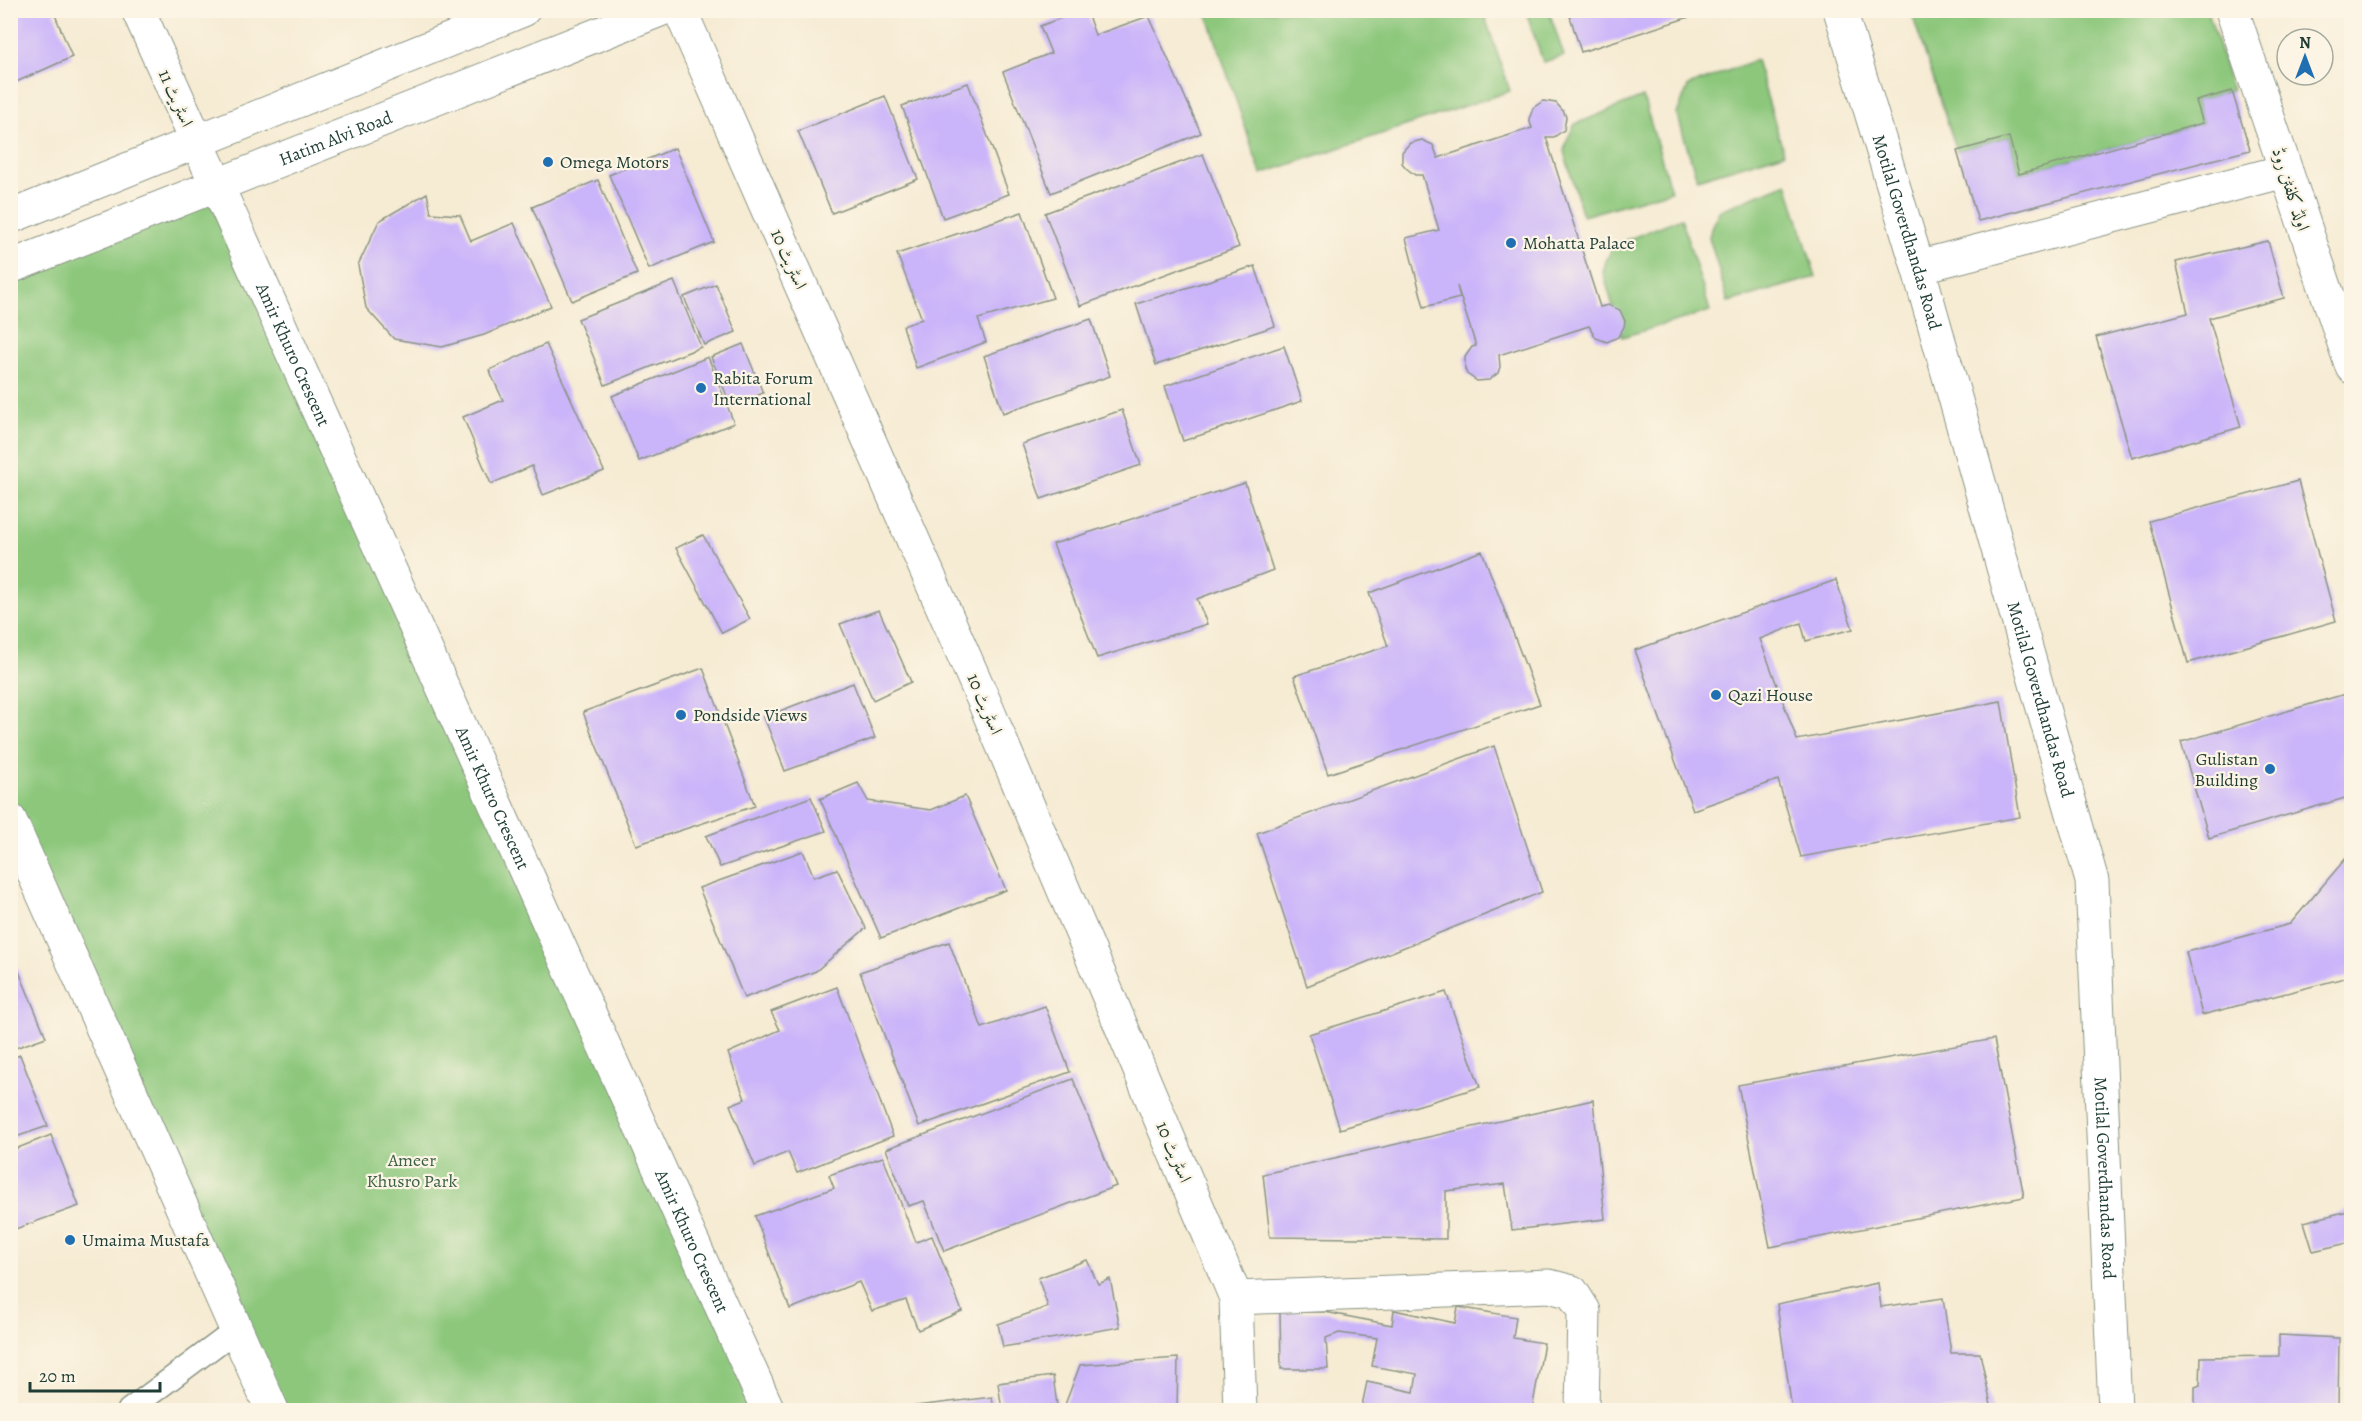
<svg xmlns="http://www.w3.org/2000/svg" width="2362" height="1421" viewBox="0 0 2362 1421" font-family="Alegreya,Amiri,serif">
  <style>
    .green { fill: #8cc77c; stroke: #568258; stroke-width: 1.5 }
    .building { fill: #cab4fa }
    .lines { fill: none; stroke-linecap: round; stroke-linejoin: round }
    .lane-casing { stroke: #8a9484; stroke-width: 25 }
    .street-casing { stroke: #8a9484; stroke-width: 35 }
    .secondary-casing { stroke: #8a9484; stroke-width: 35 }
    .lane { stroke: #fff; stroke-width: 22 }
    .street { stroke: #fff; stroke-width: 33 }
    .secondary { stroke: #fff; stroke-width: 33 }
    .poi-dot { fill: #1f6fb2; stroke: #fcf5e5; stroke-width: 2 }
    .labels { text-anchor: middle; stroke-width: 4.5; stroke-linejoin: round; paint-order: stroke }
    .street-label { font-size: 18px; fill: #1f3d34; stroke: #fcf5e5 }
    .poi-label { font-size: 18px; fill: #1f3d34; stroke: #fcf5e5; text-anchor: start }
    .park-label { font-size: 18px; fill: #3a6046; stroke: #fcf5e5 }
  </style>
  <rect width="100%" height="100%" fill="#fcf5e5"/>
  <filter id="ink" filterUnits="userSpaceOnUse"><feTurbulence type="fractalNoise" baseFrequency=".0167" numOctaves="2"/><feDisplacementMap in="SourceGraphic" scale="12" xChannelSelector="R" yChannelSelector="G"/><feConvolveMatrix kernelMatrix="1 2 1 2 8 2 1 2 1" color-interpolation-filters="sRGB"/></filter>
  <filter id="wash" filterUnits="userSpaceOnUse"><feTurbulence type="fractalNoise" baseFrequency=".008" numOctaves="4" result="noise"/><feDisplacementMap in="SourceGraphic" scale="24" xChannelSelector="R" yChannelSelector="G"/><feGaussianBlur stdDeviation="1.35" result="paint"/><feColorMatrix in="noise" values="0 0 0 0 0 0 0 0 0 0 0 0 0 0 0 0 0 1.4 0 .05"/><feComposite in="paint" operator="in"/></filter>
  <g filter="url(#wash)">
    <rect width="100%" height="100%" fill="#f6ebd3"/>
    <g class="green">
      <path d="M1206 11H1483L1510 91 1261 174Z"/>
      <path d="M1526 11H1549L1564 56 1543 62Z"/>
      <path d="M1911 11H2208L2232 91 2196 101 2203 123 2019 174 2009 137 1957 151Z"/>
      <path d="M1756 60 1784 153 1697 179 1677 114 1688 86Z"/>
      <path d="M1643 97 1671 191 1583 216 1564 151 1567 140 1575 124Z"/>
      <path d="M1787 183 1816 277 1728 302 1709 237 1712 225 1720 210Z"/>
      <path d="M215 186 768 1410H272L11 820 10 267Z"/>
      <path d="M1681 218 1710 311 1622 337 1603 272 1606 261 1614 245Z"/>
    </g>
    <g id="blocks">
      <g class="building">
        <path d="M10 10H53L72 57 14 83 10 75Z"/>
        <path d="M1082 10H1086L1095 35 1149 16 1201 133 1051 193 1003 72 1051 53 1040 26Z"/>
        <path d="M1568 10H1708V11L1581 52Z"/>
        <path d="M968 83 1009 194 943 218 902 106Z"/>
        <path d="M2232 91 2250 150 1978 221 1957 151 2009 137 2019 174 2203 123 2196 101Z"/>
        <path d="M885 96 918 179 832 213 798 131Z"/>
        <path d="M1543 101 1556 103 1564 112 1566 117 1564 130 1554 137H1546L1600 307 1608 305 1620 310 1625 321 1624 327 1618 337 1607 342 1596 338 1589 326 1499 355 1500 367 1498 373 1489 380 1477 381 1467 374 1465 369V357L1472 347 1476 346 1457 286 1460 298 1424 307 1406 238 1439 230 1422 175H1415L1406 168 1402 163V152L1410 143 1422 140 1433 145 1438 158 1532 128 1529 119 1531 114 1533 108Z"/>
        <path d="M675 148 714 242 649 269 609 175Z"/>
        <path d="M1203 154 1239 247 1080 306 1045 213Z"/>
        <path d="M598 180 637 274 572 301 532 207Z"/>
        <path d="M427 193 431 213 460 215 471 241 514 223 551 306 484 335 442 347 394 339 366 308 358 265 379 221Z"/>
        <path d="M1022 212 1053 298 978 319 986 342 916 368 903 326 922 319 897 254Z"/>
        <path d="M2268 241 2284 298 2209 318 2241 427 2132 458 2096 337 2188 313 2176 262Z"/>
        <path d="M1255 266 1275 326 1156 365 1136 304Z"/>
        <path d="M674 281 701 347 605 385 578 319Z"/>
        <path d="M716 284 736 332 704 345 684 297Z"/>
        <path d="M1091 319 1110 376 1003 413 984 356Z"/>
        <path d="M546 344 604 471 543 495 532 466 491 484 463 417 503 400 489 370Z"/>
        <path d="M743 344 763 393 731 406 711 357Z"/>
        <path d="M1284 346 1302 401 1183 441 1165 386Z"/>
        <path d="M708 357 734 423 639 461 612 396Z"/>
        <path d="M1122 410 1141 465 1041 499 1022 444Z"/>
        <path d="M2298 481 2336 621 2188 663 2149 521Z"/>
        <path d="M1245 483 1273 570 1197 599 1207 624 1097 658 1053 544Z"/>
        <path d="M703 535 750 619 722 633 676 548Z"/>
        <path d="M1482 551 1540 704 1328 774 1294 676 1388 646 1369 593Z"/>
        <path d="M1836 580 1853 629 1806 641 1801 623 1760 639 1797 740 2001 701 2020 817 1801 857 1778 780 1693 810 1635 650Z"/>
        <path d="M879 610 911 682 873 700 840 624Z"/>
        <path d="M703 668 755 806 636 845 583 712Z"/>
        <path d="M853 683 875 738 785 771 764 717Z"/>
        <path d="M2352 692V796L2209 838 2181 742Z"/>
        <path d="M1494 746 1542 892 1307 986 1257 833Z"/>
        <path d="M858 783 868 801 931 810 965 796 1006 890 881 938 820 799Z"/>
        <path d="M811 797 826 831 720 867 706 836Z"/>
        <path d="M803 851 814 877 837 869 866 928 816 971 744 998 699 888Z"/>
        <path d="M2352 851V976L2202 1015 2186 952 2290 924Z"/>
        <path d="M949 942 982 1028 1045 1006 1070 1072 919 1126 860 972Z"/>
        <path d="M10 950 46 1037 10 1050Z"/>
        <path d="M837 987 893 1136 797 1173 788 1152 755 1166 730 1105 745 1099 728 1053 780 1030 771 1012Z"/>
        <path d="M1446 992 1480 1087 1340 1129 1309 1034Z"/>
        <path d="M1994 1039 2024 1197 1770 1247 1738 1085Z"/>
        <path d="M20 1055 48 1126 10 1139V1059Z"/>
        <path d="M1073 1079 1116 1186 944 1251 924 1201 908 1206 886 1149Z"/>
        <path d="M1593 1100 1605 1219 1512 1230 1505 1184 1446 1191V1239L1270 1237 1263 1174Z"/>
        <path d="M51 1135 79 1206 10 1231V1151Z"/>
        <path d="M883 1157 916 1242 932 1236 962 1311 918 1330 906 1300 872 1311 859 1282 790 1309 755 1216 834 1188 829 1175Z"/>
        <path d="M2352 1210V1242L2313 1251 2304 1222Z"/>
        <path d="M1087 1260 1098 1284 1110 1279 1120 1327 1003 1347 998 1324 1048 1307 1038 1278Z"/>
        <path d="M1878 1283 1881 1307 1943 1298 1951 1353H1980L1992 1410H1792L1777 1304Z"/>
        <path d="M1458 1307 1516 1317 1513 1338 1544 1343 1532 1410H1361L1367 1382 1414 1392 1417 1374 1372 1366 1377 1338 1339 1333 1326 1338 1328 1369H1281L1280 1312H1325L1392 1325 1394 1310 1455 1323Z"/>
        <path d="M2279 1335 2339 1338 2338 1410H2195V1387L2200 1385 2201 1357 2279 1356Z"/>
        <path d="M1178 1358 1177 1410H1063L1080 1365Z"/>
        <path d="M1053 1376 1057 1405 1002 1410 998 1383Z"/>
        <path d="M992 1397 994 1410H891V1409Z"/>
      </g>
    </g>
  </g>
  <g filter="url(#ink)">
    <use href="#blocks" fill-opacity="0" stroke="#8a9484" stroke-width="1.5"/>
    <g class="lines">
      <defs>
        <path id="lane" d="M129 1410 236 1330"/>
        <g id="street">
          <path id="s1" d="M138 10 768 1410"/>
          <path d="M680 10 983 699 1236 1298 1240 1410"/>
          <path id="s2" d="M1840 10 1918 267 2092 881 2115 1410"/>
          <path d="M2232 10 2352 367"/>
          <path d="M1918 267 2285 171"/>
          <path d="M10 820 272 1410"/>
          <path d="M1236 1298 1549 1286 1572 1292 1584 1311 1582 1410"/>
        </g>
        <g id="secondary">
          <path d="M10 217 523 10"/>
          <path id="s3" d="M10 267 660 10"/>
        </g>
      </defs>
      <use href="#lane" class="lane-casing"/>
      <use href="#street" class="street-casing"/>
      <use href="#secondary" class="secondary-casing"/>
      <use href="#lane" class="lane"/>
      <use href="#street" class="street"/>
      <use href="#secondary" class="secondary"/>
    </g>
  </g>
  <g class="poi-dot">
    <circle cx="548" cy="162" r="6"/>
    <circle cx="1511" cy="243" r="6"/>
    <circle cx="701" cy="388" r="6"/>
    <circle cx="1716" cy="695" r="6"/>
    <circle cx="681" cy="715" r="6"/>
    <circle cx="2270" cy="769" r="6"/>
    <circle cx="70" cy="1240" r="6"/>
  </g>
  <g class="labels">
    <g class="street-label">
      <text transform="translate(176 98) rotate(66)" y="6">اسٹریٹ 11</text>
      <text dy="6" stroke="none"><textPath href="#s3" startOffset="350">Hatim Alvi Road</textPath></text>
      <text transform="translate(2291 189) rotate(72)" y="6">اولڈ کلفٹن روڈ</text>
      <text dy="6" stroke="none"><textPath href="#s2" startOffset="232">Motilal Goverdhandas Road</textPath></text>
      <text transform="translate(789 259) rotate(66)" y="6">اسٹریٹ 10</text>
      <text dy="6" stroke="none"><textPath href="#s1" startOffset="378">Amir Khuro Crescent</textPath></text>
      <text dy="6" stroke="none"><textPath href="#s2" startOffset="718">Motilal Goverdhandas Road</textPath></text>
      <text transform="translate(985 704) rotate(67)" y="6">اسٹریٹ 10</text>
      <text dy="6" stroke="none"><textPath href="#s1" startOffset="864">Amir Khuro Crescent</textPath></text>
      <text transform="translate(1174 1152) rotate(67)" y="6">اسٹریٹ 10</text>
      <text dy="6" stroke="none"><textPath href="#s2" startOffset="1204">Motilal Goverdhandas Road</textPath></text>
      <text dy="6" stroke="none"><textPath href="#s1" startOffset="1350">Amir Khuro Crescent</textPath></text>
    </g>
    <g class="poi-label">
      <text x="560" y="168">Omega Motors</text>
      <text x="1523" y="249">Mohatta Palace</text>
      <text x="713" y="384">Rabita Forum<tspan x="713" dy="21">International</tspan></text>
      <text x="1728" y="701">Qazi House</text>
      <text x="693" y="721">Pondside Views</text>
      <text x="2258" y="765" text-anchor="end">Gulistan<tspan x="2258" dy="21">Building</tspan></text>
      <text x="82" y="1246">Umaima Mustafa</text>
    </g>
    <g class="park-label">
      <text x="412" y="1166">Ameer<tspan x="412" dy="21">Khusro Park</tspan></text>
    </g>
  </g>
  <rect width="2362" height="1421" fill="none" stroke="#fcf5e5" stroke-width="36"/>
  <g transform="translate(2305 57)"><circle r="28" fill="#fcf5e5" stroke="#a4ab9e" stroke-width="1.5"/>
  <path d="M0-4.5L10 22L0 15L-10 22Z" fill="#1f6fb2"/>
  <text y="-9" font-size="16" font-weight="bold" text-anchor="middle" fill="#1f3d34">N</text>
  </g>
  <path d="M30 1382v9h130v-9" fill="none" stroke="#1f3d34" stroke-width="3"/>
  <text x="39" y="1382" font-size="18" fill="#1f3d34" stroke="#fcf5e5" stroke-width="4.5" paint-order="stroke">20 m</text>
</svg>
